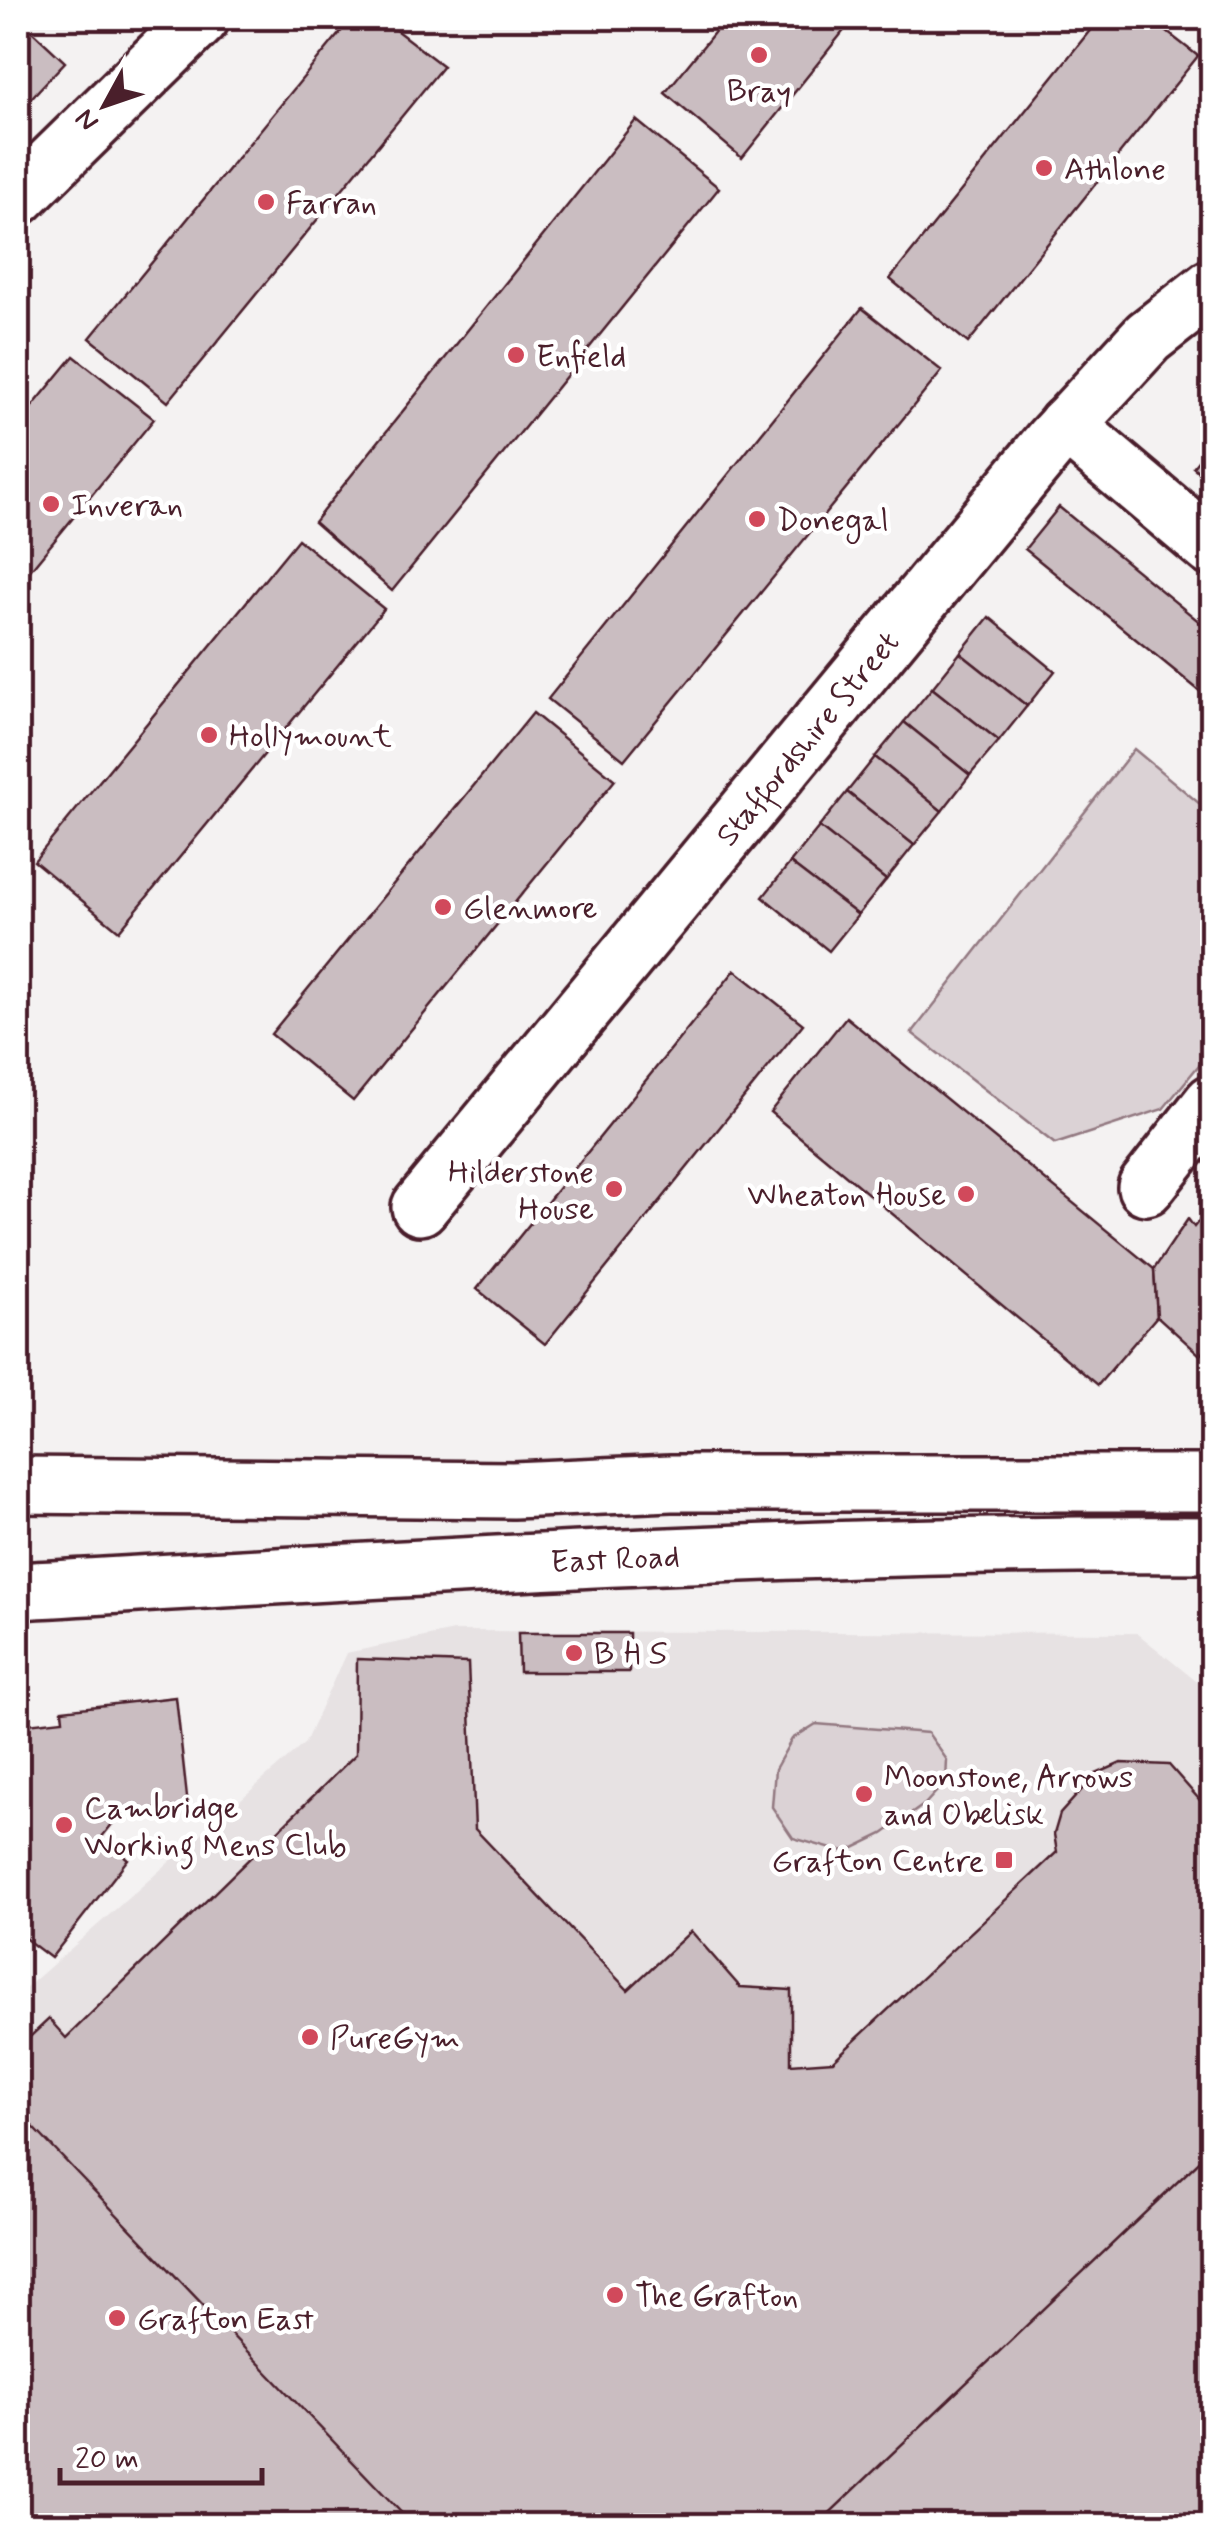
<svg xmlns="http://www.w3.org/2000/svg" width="1230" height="2543" viewBox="0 0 1230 2543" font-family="Mynerve,sans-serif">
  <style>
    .built { fill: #e7e2e3 }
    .green { fill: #dbd2d5; stroke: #927880; stroke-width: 2.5 }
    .building { fill: #cabdc1; stroke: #4a1f2b; stroke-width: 2.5 }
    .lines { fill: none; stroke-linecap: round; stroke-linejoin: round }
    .minor-casing { stroke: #4a1f2b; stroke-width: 62 }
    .primary-casing { stroke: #4a1f2b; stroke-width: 62 }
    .minor { stroke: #fff; stroke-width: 55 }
    .primary { stroke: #fff; stroke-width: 55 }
    .poi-dot { fill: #d1495b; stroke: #fff; stroke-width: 4 }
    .labels { text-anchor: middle; stroke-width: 9; stroke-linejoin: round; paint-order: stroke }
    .poi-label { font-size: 32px; fill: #4a1f2b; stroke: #fff; text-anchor: start }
    .street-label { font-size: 32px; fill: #4a1f2b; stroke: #fff }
  </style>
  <rect width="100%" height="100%" fill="#f4f2f2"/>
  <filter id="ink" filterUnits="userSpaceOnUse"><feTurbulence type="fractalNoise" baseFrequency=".01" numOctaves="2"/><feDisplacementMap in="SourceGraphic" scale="20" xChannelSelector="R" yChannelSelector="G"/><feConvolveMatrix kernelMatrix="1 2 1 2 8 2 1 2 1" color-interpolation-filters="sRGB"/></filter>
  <g filter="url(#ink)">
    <path class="built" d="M454 1631 1137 1633 1212 1694V2525H18V1995L305 1743 346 1653Z"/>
    <g class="green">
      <path d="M1134 749 1212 814V1049L1163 1109 1055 1144 912 1033Z"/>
      <path d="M816 1724 928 1733 947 1760 946 1781 925 1804 883 1834 852 1849 839 1851 793 1838 772 1807 775 1769 792 1739Z"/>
    </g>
    <g class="building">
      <path d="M18 18 65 62 18 112Z"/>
      <path d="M352 18H380L443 66 168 402 90 338Z"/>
      <path d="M726 18H854L742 158 665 93Z"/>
      <path d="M1100 18H1149L1198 56 968 343 890 279Z"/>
      <path d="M636 120 719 188 392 591 314 522Z"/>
      <path d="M862 308 942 371 624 760 548 699Z"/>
      <path d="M74 356 154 419 18 585V424Z"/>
      <path d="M1212 443V483L1193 467Z"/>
      <path d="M1059 507 1212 632V701L1025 549Z"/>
      <path d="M298 539 384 609 119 931 34 861Z"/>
      <path d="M989 617 1055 671 1027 706 960 653Z"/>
      <path d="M960 653 1027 706 999 741 932 688Z"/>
      <path d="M932 688 999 741 970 775 904 722Z"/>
      <path d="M533 713 615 780 353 1101 271 1034Z"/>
      <path d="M904 722 970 775 942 811 875 757Z"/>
      <path d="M875 757 942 811 914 845 847 792Z"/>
      <path d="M847 792 914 845 886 880 819 827Z"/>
      <path d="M819 827 886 880 858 915 790 863Z"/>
      <path d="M790 863 858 915 829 951 763 897Z"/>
      <path d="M735 970 803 1024 545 1344 477 1289Z"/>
      <path d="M846 1017 1154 1269 1157 1316 1098 1385 770 1112Z"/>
      <path d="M1212 1204V1341L1200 1355 1157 1316 1154 1269 1188 1219 1194 1227Z"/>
      <path d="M518 1633H629V1672H519Z"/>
      <path d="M357 1659 468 1663 475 1829 628 1990 691 1931 740 1987 791 1990V2064L833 2061 1057 1852 1054 1834 1060 1814 1096 1774 1121 1763 1169 1765 1212 1814V2526H18V2048L49 2019 66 2038 356 1754Z"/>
      <path d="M176 1697 188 1806 121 1813 101 1838 128 1859 51 1958 22 1936 18 1942V1725L63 1720 62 1710Z"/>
      <path d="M18 2111 414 2526H18Z"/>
      <path d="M1212 2149V2526H816Z"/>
    </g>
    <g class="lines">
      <defs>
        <g id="minor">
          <path d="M18 197 201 18"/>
          <path d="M1066 425 1212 548"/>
          <path d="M1146 1187 1212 1103"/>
          <path id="s1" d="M420 1207 1052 441 1148 337 1212 287"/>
        </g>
        <g id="primary">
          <path d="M18 1485 513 1490 671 1483H1212"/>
          <path id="s2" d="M18 1591C415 1568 814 1542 1212 1545"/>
        </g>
      </defs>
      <use href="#minor" class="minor-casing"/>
      <use href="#primary" class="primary-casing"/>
      <use href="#minor" class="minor"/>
      <use href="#primary" class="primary"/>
    </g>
  </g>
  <g class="poi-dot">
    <circle cx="759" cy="55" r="10"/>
    <circle cx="1044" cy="168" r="10"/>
    <circle cx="266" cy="202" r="10"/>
    <circle cx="516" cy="355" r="10"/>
    <circle cx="51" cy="504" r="10"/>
    <circle cx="757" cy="519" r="10"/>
    <circle cx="209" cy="735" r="10"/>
    <circle cx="443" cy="907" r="10"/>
    <circle cx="614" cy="1189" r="10"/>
    <circle cx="966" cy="1194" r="10"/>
    <circle cx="574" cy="1653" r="10"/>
    <circle cx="864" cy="1794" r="10"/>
    <circle cx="64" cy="1825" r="10"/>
    <rect x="994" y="1850" width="20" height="20" rx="5"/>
    <circle cx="310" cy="2037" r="10"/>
    <circle cx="615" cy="2295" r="10"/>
    <circle cx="117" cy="2318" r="10"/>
  </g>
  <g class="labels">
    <g class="poi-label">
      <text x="759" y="101" text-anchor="middle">Bray</text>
      <text x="1064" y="179">Athlone</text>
      <text x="286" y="213">Farran</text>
      <text x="536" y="366">Enfield</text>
      <text x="71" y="515">Inveran</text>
      <text x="777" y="530">Donegal</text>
      <text x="229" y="746">Hollymount</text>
      <text x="463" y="918">Glenmore</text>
      <text x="594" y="1182" text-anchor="end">Hilderstone<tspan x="594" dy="37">House</tspan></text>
      <text x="946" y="1205" text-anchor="end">Wheaton House</text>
      <text x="594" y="1664">B H S</text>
      <text x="884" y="1787">Moonstone, Arrows<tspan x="884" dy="37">and Obelisk</tspan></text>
      <text x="84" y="1818">Cambridge<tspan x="84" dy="37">Working Mens Club</tspan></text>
      <text x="984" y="1871" text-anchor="end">Grafton Centre</text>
      <text x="330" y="2048">PureGym</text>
      <text x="635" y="2306">The Grafton</text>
      <text x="137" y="2329">Grafton East</text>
    </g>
    <g class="street-label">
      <text dy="11" stroke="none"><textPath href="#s1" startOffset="608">Staffordshire Street</textPath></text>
      <text dy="11" stroke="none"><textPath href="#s2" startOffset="598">East Road</textPath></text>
    </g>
  </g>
  <rect width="1230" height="2543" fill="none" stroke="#fff" stroke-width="60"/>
  <rect x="30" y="30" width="1170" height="2483" fill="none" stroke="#4a1f2b" stroke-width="4" filter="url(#ink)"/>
  <g transform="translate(105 105) rotate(230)" stroke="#ffffff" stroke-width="8" paint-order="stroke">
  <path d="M0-8L18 38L0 25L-18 38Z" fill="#4a1f2b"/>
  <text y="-15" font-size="28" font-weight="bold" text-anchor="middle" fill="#4a1f2b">N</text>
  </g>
  <path d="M60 2468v15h202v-15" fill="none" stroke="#4a1f2b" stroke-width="5"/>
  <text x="75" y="2468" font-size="30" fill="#4a1f2b" stroke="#ffffff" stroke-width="8" paint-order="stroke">20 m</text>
</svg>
